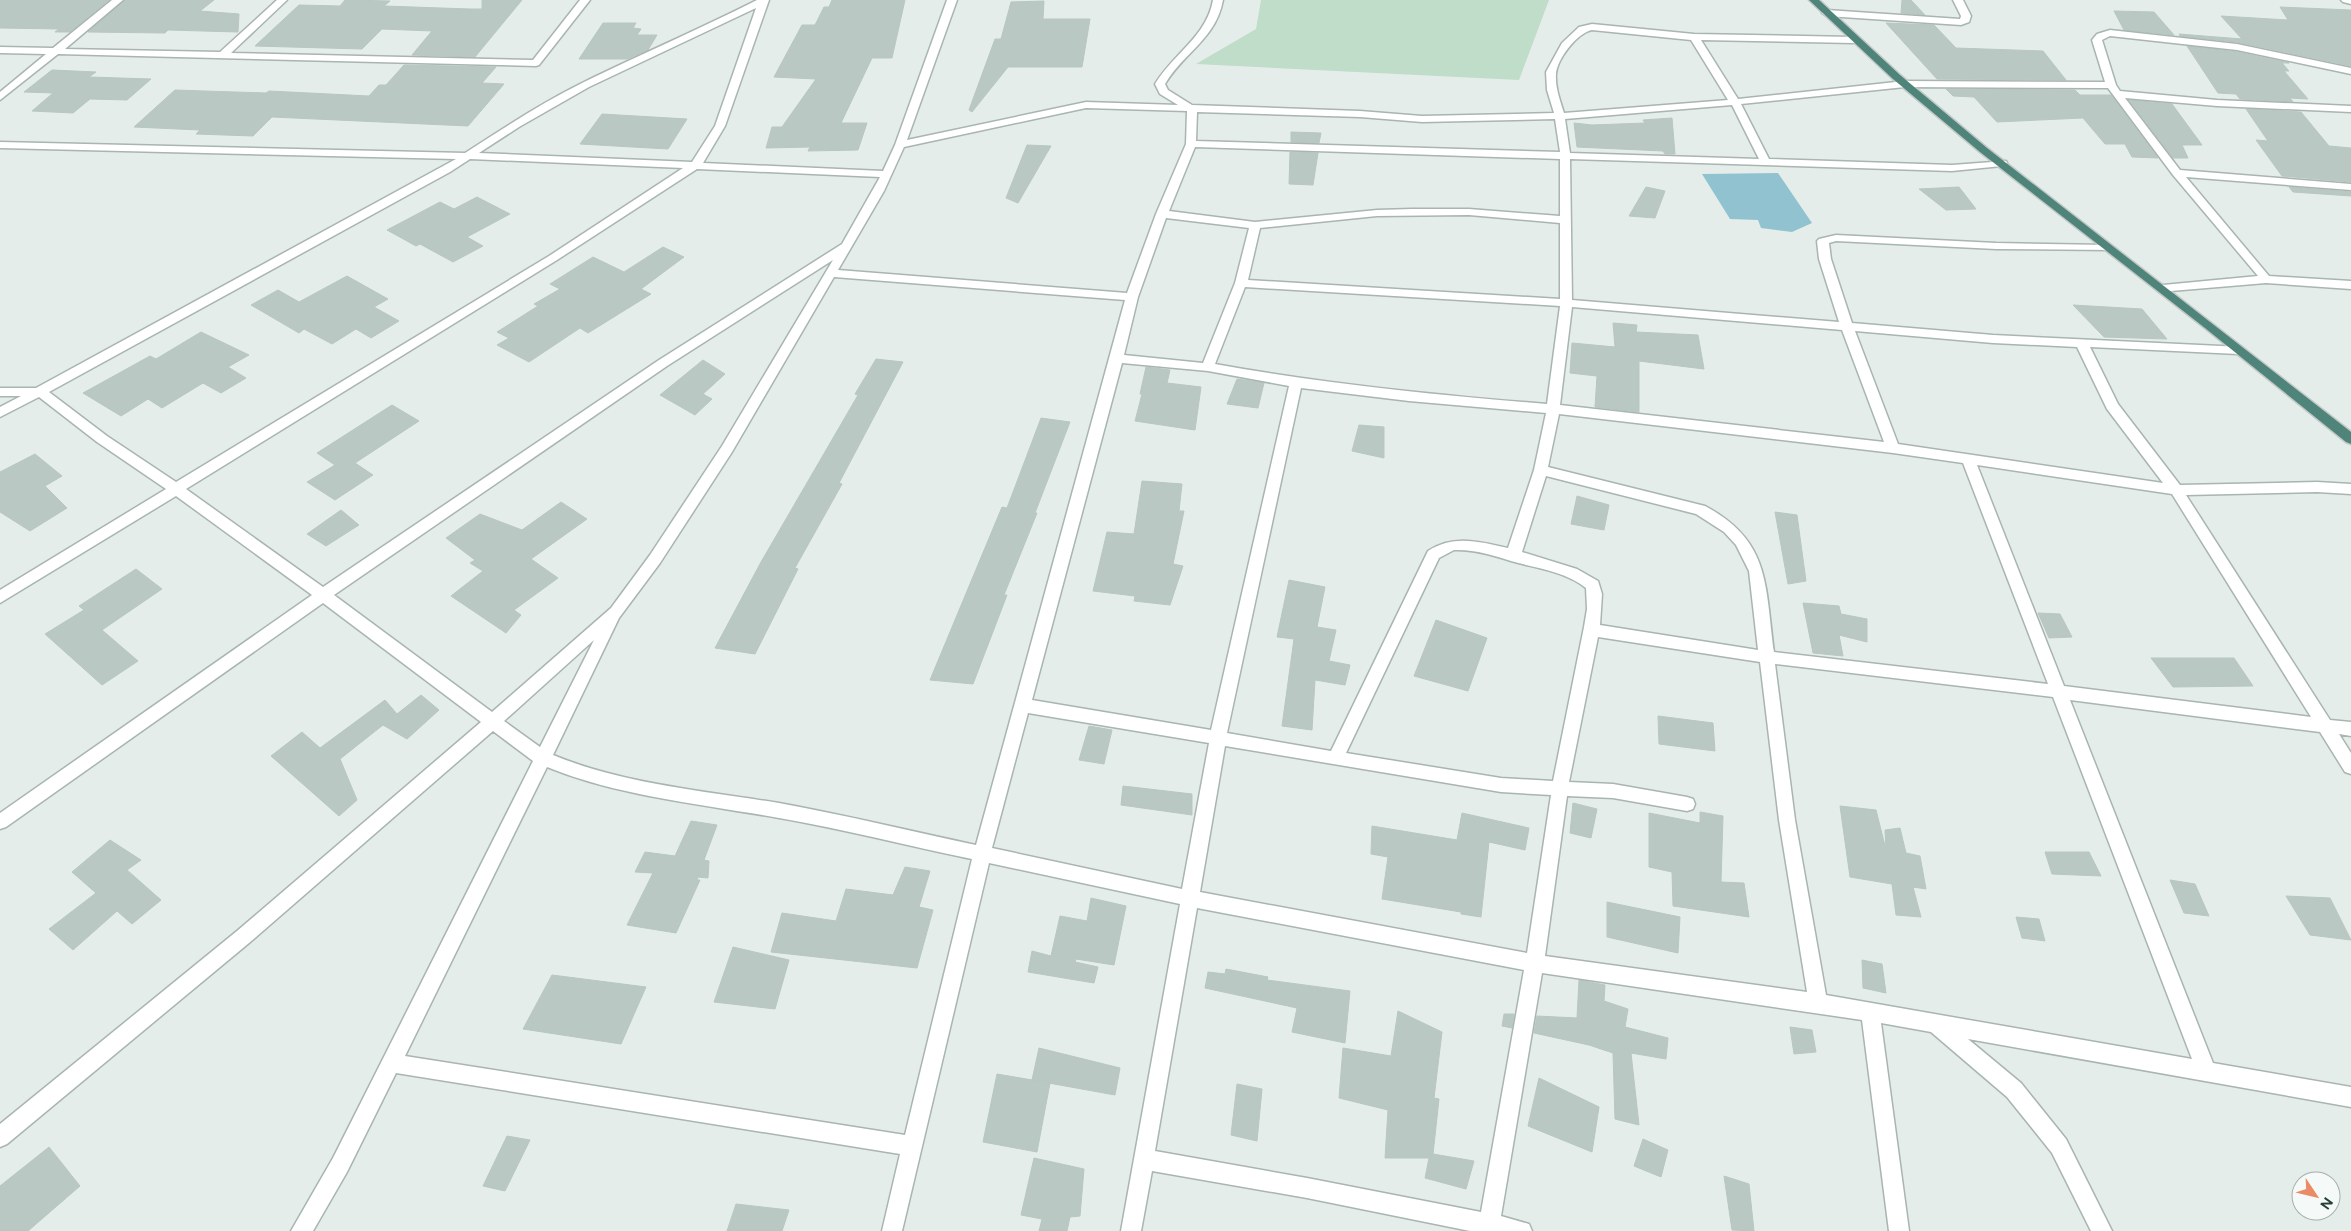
<svg xmlns="http://www.w3.org/2000/svg" width="2351" height="1231" viewBox="0 0 2351 1231" font-family="Figtree,sans-serif">
  <style>
    .green { fill: #bfddc8 }
    .water { fill: #90c3cf }
    .building { fill: #bac8c3; stroke: #b7c7c1 }
    .lines { fill: none; stroke-linecap: round; stroke-linejoin: round }
    .minor-casing { stroke: #a8b5b1; stroke-width: 3 }
    .trunk-casing { stroke: #c2c9c7; stroke-width: 3 }
    .minor { fill: #fff; fill-rule: evenodd }
    .trunk { fill: #4f847a; fill-rule: evenodd }
  </style>
  <rect width="100%" height="100%" fill="#e5edea"/>
  <path class="green" d="M1261 0H1549L1519 80 1196 64 1256 29Z"/>
  <path class="water" d="M1778 173 1812 223 1792 232 1761 228 1758 220 1730 219 1702 174Z"/>
  <g class="building">
    <path d="M0 0H109L70 32H55L59 29 0 28Z"/>
    <path d="M125 0H214L200 11 239 14 238 32 168 30 165 33 88 32Z"/>
    <path d="M345 0 390 1 384 6 470 9H482V0H522L475 57 412 55 432 31 382 29 362 49 255 46 299 5 340 6Z"/>
    <path d="M832 0H905L892 58H872L841 123H867L858 150 808 151 810 147 766 148 772 127H782L816 79 774 77 802 25H815L824 7H829Z"/>
    <path d="M1902 0H1911L1925 15 1901 13Z"/>
    <path d="M1044 1 1043 19H1090L1082 67H1008L972 112 969 110 995 39H1001L1011 2Z"/>
    <path d="M2280 7 2351 10V66L2237 42 2180 36 2179 34 2242 39 2221 16 2288 20Z"/>
    <path d="M2114 11 2154 12 2174 35 2124 30Z"/>
    <path d="M603 23H636L633 28 641 29 637 35H657L648 50 627 59H579Z"/>
    <path d="M1886 23 1934 25 1956 48 2043 51 2066 80 1937 79Z"/>
    <path d="M2187 46 2237 52 2289 63H2282L2289 71H2284L2308 99 2290 98 2293 102 2240 99 2236 94 2218 93Z"/>
    <path d="M404 65 496 67 482 83 504 84 468 126 272 117 253 136 196 134 200 130 134 127 175 90 266 93 269 91 369 96 379 85H386Z"/>
    <path d="M52 70 96 72 89 77 151 79 127 100 90 99 73 113 32 111 53 93 24 92Z"/>
    <path d="M1946 89 2075 90 2080 95H2111L2158 158 2132 157 2125 144H2105L2083 118 1997 122 1974 97 1953 96Z"/>
    <path d="M2129 100 2172 104 2202 145H2182L2188 158H2173Z"/>
    <path d="M2246 109 2301 112 2329 146 2351 148V182L2282 176 2256 140 2268 141Z"/>
    <path d="M602 114 687 119 668 149 580 144Z"/>
    <path d="M1672 118 1675 154H1665L1663 151 1577 147 1574 123 1592 125 1645 123 1643 120Z"/>
    <path d="M1291 132 1321 133 1319 143 1291 142Z"/>
    <path d="M1027 145 1051 146 1018 203 1006 198Z"/>
    <path d="M1290 152 1318 153 1313 185 1289 184Z"/>
    <path d="M1646 187 1665 191 1655 218 1629 216Z"/>
    <path d="M1959 187 1976 209 1946 210 1919 189Z"/>
    <path d="M2289 187 2351 192V196L2293 192Z"/>
    <path d="M477 197 510 214 467 237 483 246 453 262 420 244 416 246 387 230 440 202 454 209Z"/>
    <path d="M663 247 684 257 641 289 651 294 588 333 580 328 529 362 497 345 509 338 497 332 538 306 534 304 560 289 550 284 593 257 624 272Z"/>
    <path d="M347 276 388 299 374 307 399 321 371 338 356 329 332 344 304 329 299 333 251 305 278 290 299 302Z"/>
    <path d="M2073 305 2142 309 2167 339 2104 337Z"/>
    <path d="M1613 323 1637 325 1636 332 1698 335 1704 369 1639 361V412L1595 407 1597 376 1570 373 1572 343 1615 347Z"/>
    <path d="M201 332 249 355 228 367 246 378 221 393 203 383 162 408 148 399 121 416 83 393 150 356 156 359Z"/>
    <path d="M876 359 903 362 839 483 842 484 795 568 798 569 755 654 715 648 761 562 858 395 855 394Z"/>
    <path d="M703 360 725 374 703 394 712 399 695 415 660 395Z"/>
    <path d="M1146 367 1170 370 1167 383 1201 387 1195 430 1135 421 1142 394H1140Z"/>
    <path d="M1237 379 1264 383 1258 408 1227 404Z"/>
    <path d="M392 405 419 421 355 463 373 475 335 500 307 482 335 465 317 453Z"/>
    <path d="M1041 418 1070 422 1035 513H1037L1004 595H1007L973 684 930 680 1002 507 1007 508Z"/>
    <path d="M1359 425 1384 427V458L1352 451Z"/>
    <path d="M35 454 62 476 45 486 67 508 30 531 0 512V472Z"/>
    <path d="M1142 481 1182 484 1179 511H1184L1173 564 1183 566 1170 605 1134 601 1135 596 1093 591 1107 532 1134 534Z"/>
    <path d="M1577 496 1609 505 1604 530 1571 524Z"/>
    <path d="M561 502 587 519 531 559 558 578 514 610 521 615 506 633 451 596 483 571 470 563 475 560 446 538 480 514 522 530Z"/>
    <path d="M341 510 359 525 326 546 307 534Z"/>
    <path d="M1775 512 1797 515 1806 581 1788 584Z"/>
    <path d="M136 569 162 589 102 630 138 661 102 685 45 634 84 610 79 606Z"/>
    <path d="M1289 580 1325 587 1317 627 1336 630 1329 661 1350 665 1345 685 1315 680 1312 730 1282 726 1294 639 1277 637Z"/>
    <path d="M1803 603 1839 606 1841 614 1867 619V642L1839 635 1843 656 1813 653Z"/>
    <path d="M2038 613 2060 614 2072 637 2049 638Z"/>
    <path d="M1436 620 1487 638 1468 691 1414 676Z"/>
    <path d="M2151 658H2234L2253 686 2173 687Z"/>
    <path d="M421 695 439 710 407 739 383 725 340 759 357 800 339 816 271 756 302 732 320 748 385 700 397 714Z"/>
    <path d="M1658 716 1713 723 1715 751 1659 744Z"/>
    <path d="M1089 726 1112 730 1104 764 1079 760Z"/>
    <path d="M1123 786 1192 794V815L1121 805Z"/>
    <path d="M1573 803 1597 809 1591 838 1570 833Z"/>
    <path d="M1840 806 1876 810 1886 850 1885 830 1900 828 1906 853 1920 856 1926 889 1913 887 1921 917 1896 915 1892 884 1850 877Z"/>
    <path d="M1700 812 1723 816 1721 882 1744 883 1749 917 1673 906 1672 872 1649 867V813L1700 823Z"/>
    <path d="M1462 813 1529 828 1525 850 1489 842 1481 917 1461 914V912L1382 899 1388 857 1371 854 1372 826 1457 840Z"/>
    <path d="M691 821 717 825 704 860 709 861 708 878 698 877 697 880H700L676 933 627 925 653 873 635 872 645 852 675 856Z"/>
    <path d="M110 840 141 860 127 870 161 900 132 924 117 911 73 950 49 929 96 893 72 872Z"/>
    <path d="M2045 852H2089L2101 876 2052 874Z"/>
    <path d="M905 867 930 871 919 907 933 910 917 968 771 952 782 913 836 921 846 889 893 895Z"/>
    <path d="M2170 880 2195 884 2209 916 2184 913Z"/>
    <path d="M2286 896 2330 898 2351 940 2310 935Z"/>
    <path d="M1091 898 1126 906 1114 965 1076 959 1075 962 1098 967 1094 983 1028 972 1032 951 1051 956 1060 916 1087 921Z"/>
    <path d="M1607 902 1680 917 1678 953 1607 937Z"/>
    <path d="M2016 917 2039 919 2045 941 2022 938Z"/>
    <path d="M733 947 789 960 775 1009 714 1002Z"/>
    <path d="M1862 960 1882 964 1886 993 1863 988Z"/>
    <path d="M1226 969 1268 977 1267 980 1350 991 1345 1043 1292 1032 1297 1008 1205 988 1208 972 1225 974Z"/>
    <path d="M552 975 646 987 621 1044 523 1029Z"/>
    <path d="M1579 980 1605 985 1604 1001 1628 1009 1625 1027 1668 1038 1666 1059 1631 1053 1639 1125 1615 1119 1613 1053 1589 1045 1534 1033 1537 1016 1577 1018Z"/>
    <path d="M1398 1011 1442 1032 1434 1098 1439 1099 1433 1154 1474 1161 1466 1189 1425 1178 1429 1158H1385L1388 1110 1339 1098 1343 1048 1391 1056Z"/>
    <path d="M1504 1014H1514L1512 1028 1502 1026Z"/>
    <path d="M1790 1027 1812 1030 1816 1052 1794 1054Z"/>
    <path d="M1039 1048 1120 1068 1115 1095 1032 1080Z"/>
    <path d="M997 1074 1050 1083 1037 1152 983 1142Z"/>
    <path d="M1539 1078 1599 1107 1592 1152 1528 1126Z"/>
    <path d="M1237 1084 1262 1089 1257 1141 1231 1135Z"/>
    <path d="M507 1136 530 1140 505 1191 483 1186Z"/>
    <path d="M1643 1139 1668 1150 1661 1177 1634 1166Z"/>
    <path d="M49 1147 80 1186 28 1231H0V1186Z"/>
    <path d="M1034 1158 1084 1169 1080 1216 1070 1217 1067 1231H1039L1042 1219 1021 1215Z"/>
    <path d="M1724 1176 1749 1184 1754 1231 1732 1230Z"/>
    <path d="M736 1204 789 1210 782 1231H727Z"/>
  </g>
  <g class="lines">
    <defs>
      <g id="minor">
        <path d="M112 0H123L65 49 220 52 277 0H287L231 53 533 60 580 0H590L539 65 536 66 58 54 0 100V92L46 54 0 53V47L53 48Z"/>
        <path d="M757 0H769L725 126 703 163 883 171 895 145 947 0H957L907 140 1086 102 1178 105 1160 94 1155 84C1173 54 1207 36 1213 0H1223C1216 39 1184 52 1165 84L1168 90 1192 105 1360 111 1422 116 1554 113 1547 90 1546 72 1562 43 1579 27 1592 24 1694 34 1853 37 1858 40 1853 43 1701 40 1738 99 1905 81 2105 82 2092 40 2097 34 2110 30 2237 44 2351 68V74L2237 50 2110 36 2102 40 2116 85 2120 91 2217 100 2351 106V112L2217 106 2125 98 2180 170 2351 184V190L2186 177 2269 276 2351 281V289L2266 283 2159 292 2157 289 2159 286 2163 285 2258 276 2173 175 2108 88 1905 87 1741 104 1769 159 1952 165 2006 161 2007 163 2002 166 1952 171 1570 159 1572 300 1839 322 1819 259 1817 241 1819 239 1836 235 1996 243 2107 245 2111 246 2113 248 2111 250 1996 249 1836 241 1829 243 1831 259 1852 323 1993 335 2242 347 2244 350 2238 354 2090 347 2118 404 2180 485 2317 482 2351 484V494L2317 492 2186 495 2330 720 2351 722V736L2339 734 2351 753V774L2345 772 2320 732 2070 700 2213 1063 2351 1087V1107L1968 1039 2021 1083 2066 1139 2112 1231H2091L2052 1153 2007 1097 1931 1032 1881 1023 1909 1231H1889L1862 1020 1542 973 1501 1216 1529 1224 1532 1231H1470L1307 1198 1152 1171 1141 1231H1121L1180 904 989 863 902 1231H882L900 1154 396 1073 347 1172 313 1231H291L333 1158 533 761 493 731 249 943 7 1144 0 1147V1124L237 931 481 722 323 603 6 827 0 829V813L312 595 176 496 0 603V590L166 489 97 442 39 397 0 417V407L21 396H0V388H36L456 159 0 148V142L465 153C504 128 543 102 584 82 641 54 700 29 757 0ZM756 8 715 126 692 162 479 153 519 127 589 87ZM1592 30 1691 40 1728 100 1564 113C1560 100 1555 87 1556 74 1557 59 1577 33 1592 30ZM1732 105 1759 159 1570 153 1565 119ZM1086 108 1187 111 1186 144 1156 214 1127 293 838 270 884 191 904 147ZM1197 112 1360 117 1422 122 1555 119 1560 152 1196 141ZM1195 147 1560 159V216L1469 209H1412L1377 210 1255 222 1169 211ZM470 159 683 168 549 256 176 482 107 436 49 392 450 172ZM697 169 880 177 842 244 659 360 323 587 186 489 557 260ZM1469 215 1560 223V299L1248 280 1260 228 1377 216ZM1166 218 1249 228 1235 283 1203 363 1124 355 1138 297ZM833 260 722 446 650 555 611 608 492 712 334 595 667 366ZM834 277 1125 300 976 845C910 831 845 815 779 803 704 791 624 784 553 755L619 618 660 563 732 452ZM1245 287 1560 306 1547 404C1436 395 1325 384 1215 364ZM1572 307 1842 330 1884 442 1560 405ZM1855 331 1993 343 2077 347 2107 409 2163 483 1898 444ZM1122 363 1208 371 1289 386 1211 730 1032 700ZM1301 388 1409 401 1546 413 1534 470 1508 548C1480 542 1454 534 1428 551L1331 751 1227 733ZM1559 414 1893 453 1963 463 2048 684 1774 652C1765 586 1771 541 1705 506L1548 467ZM1977 465 2172 494 2311 717 2064 686ZM1546 476 1696 514 1724 532 1736 545 1749 571 1758 650 1600 625 1602 594 1598 581 1577 569 1522 552ZM1454 550C1473 549 1493 555 1511 561 1535 568 1565 571 1586 588L1587 609 1584 627 1553 781 1501 778 1346 753 1439 558ZM1598 637 1760 662 1779 820 1807 992 1545 956 1567 796 1613 798 1687 811 1693 809 1695 804 1693 799 1687 797 1613 784 1569 782ZM594 640 540 747 504 721ZM1775 664 2053 697 2192 1059 1826 995 1795 820ZM1028 713 1209 743 1182 889 992 848ZM1225 746 1501 792 1551 795 1527 953 1200 892ZM547 767C621 797 702 804 779 818 844 829 908 846 972 859L905 1135 405 1056ZM1197 908 1524 970 1481 1212 1307 1178 1155 1151Z"/>
        <path d="M1953 0H1963L1971 16 1969 22 1961 25 1827 16 1822 13 1827 10 1960 19 1961 16Z"/>
        <path d="M2341 0H2351V4L2343 2Z"/>
      </g>
      <path id="trunk" d="M1809 0H1819L1900 75 1987 148 2351 432V444L2346 442 2205 328 1980 152 1893 79Z"/>
    </defs>
    <use href="#minor" class="minor-casing"/>
    <use href="#trunk" class="trunk-casing"/>
    <use href="#minor" class="minor"/>
    <use href="#trunk" class="trunk"/>
  </g>
  <g transform="translate(2316 1196) rotate(125)"><circle r="24" fill="#f5faf8" stroke="#a2afab"/>
  <path d="M0-4L9 19L0 12L-9 19Z" fill="#ea8b66"/>
  <text y="-8" font-size="14" font-weight="bold" text-anchor="middle" fill="#253e38">N</text>
  </g>
</svg>
